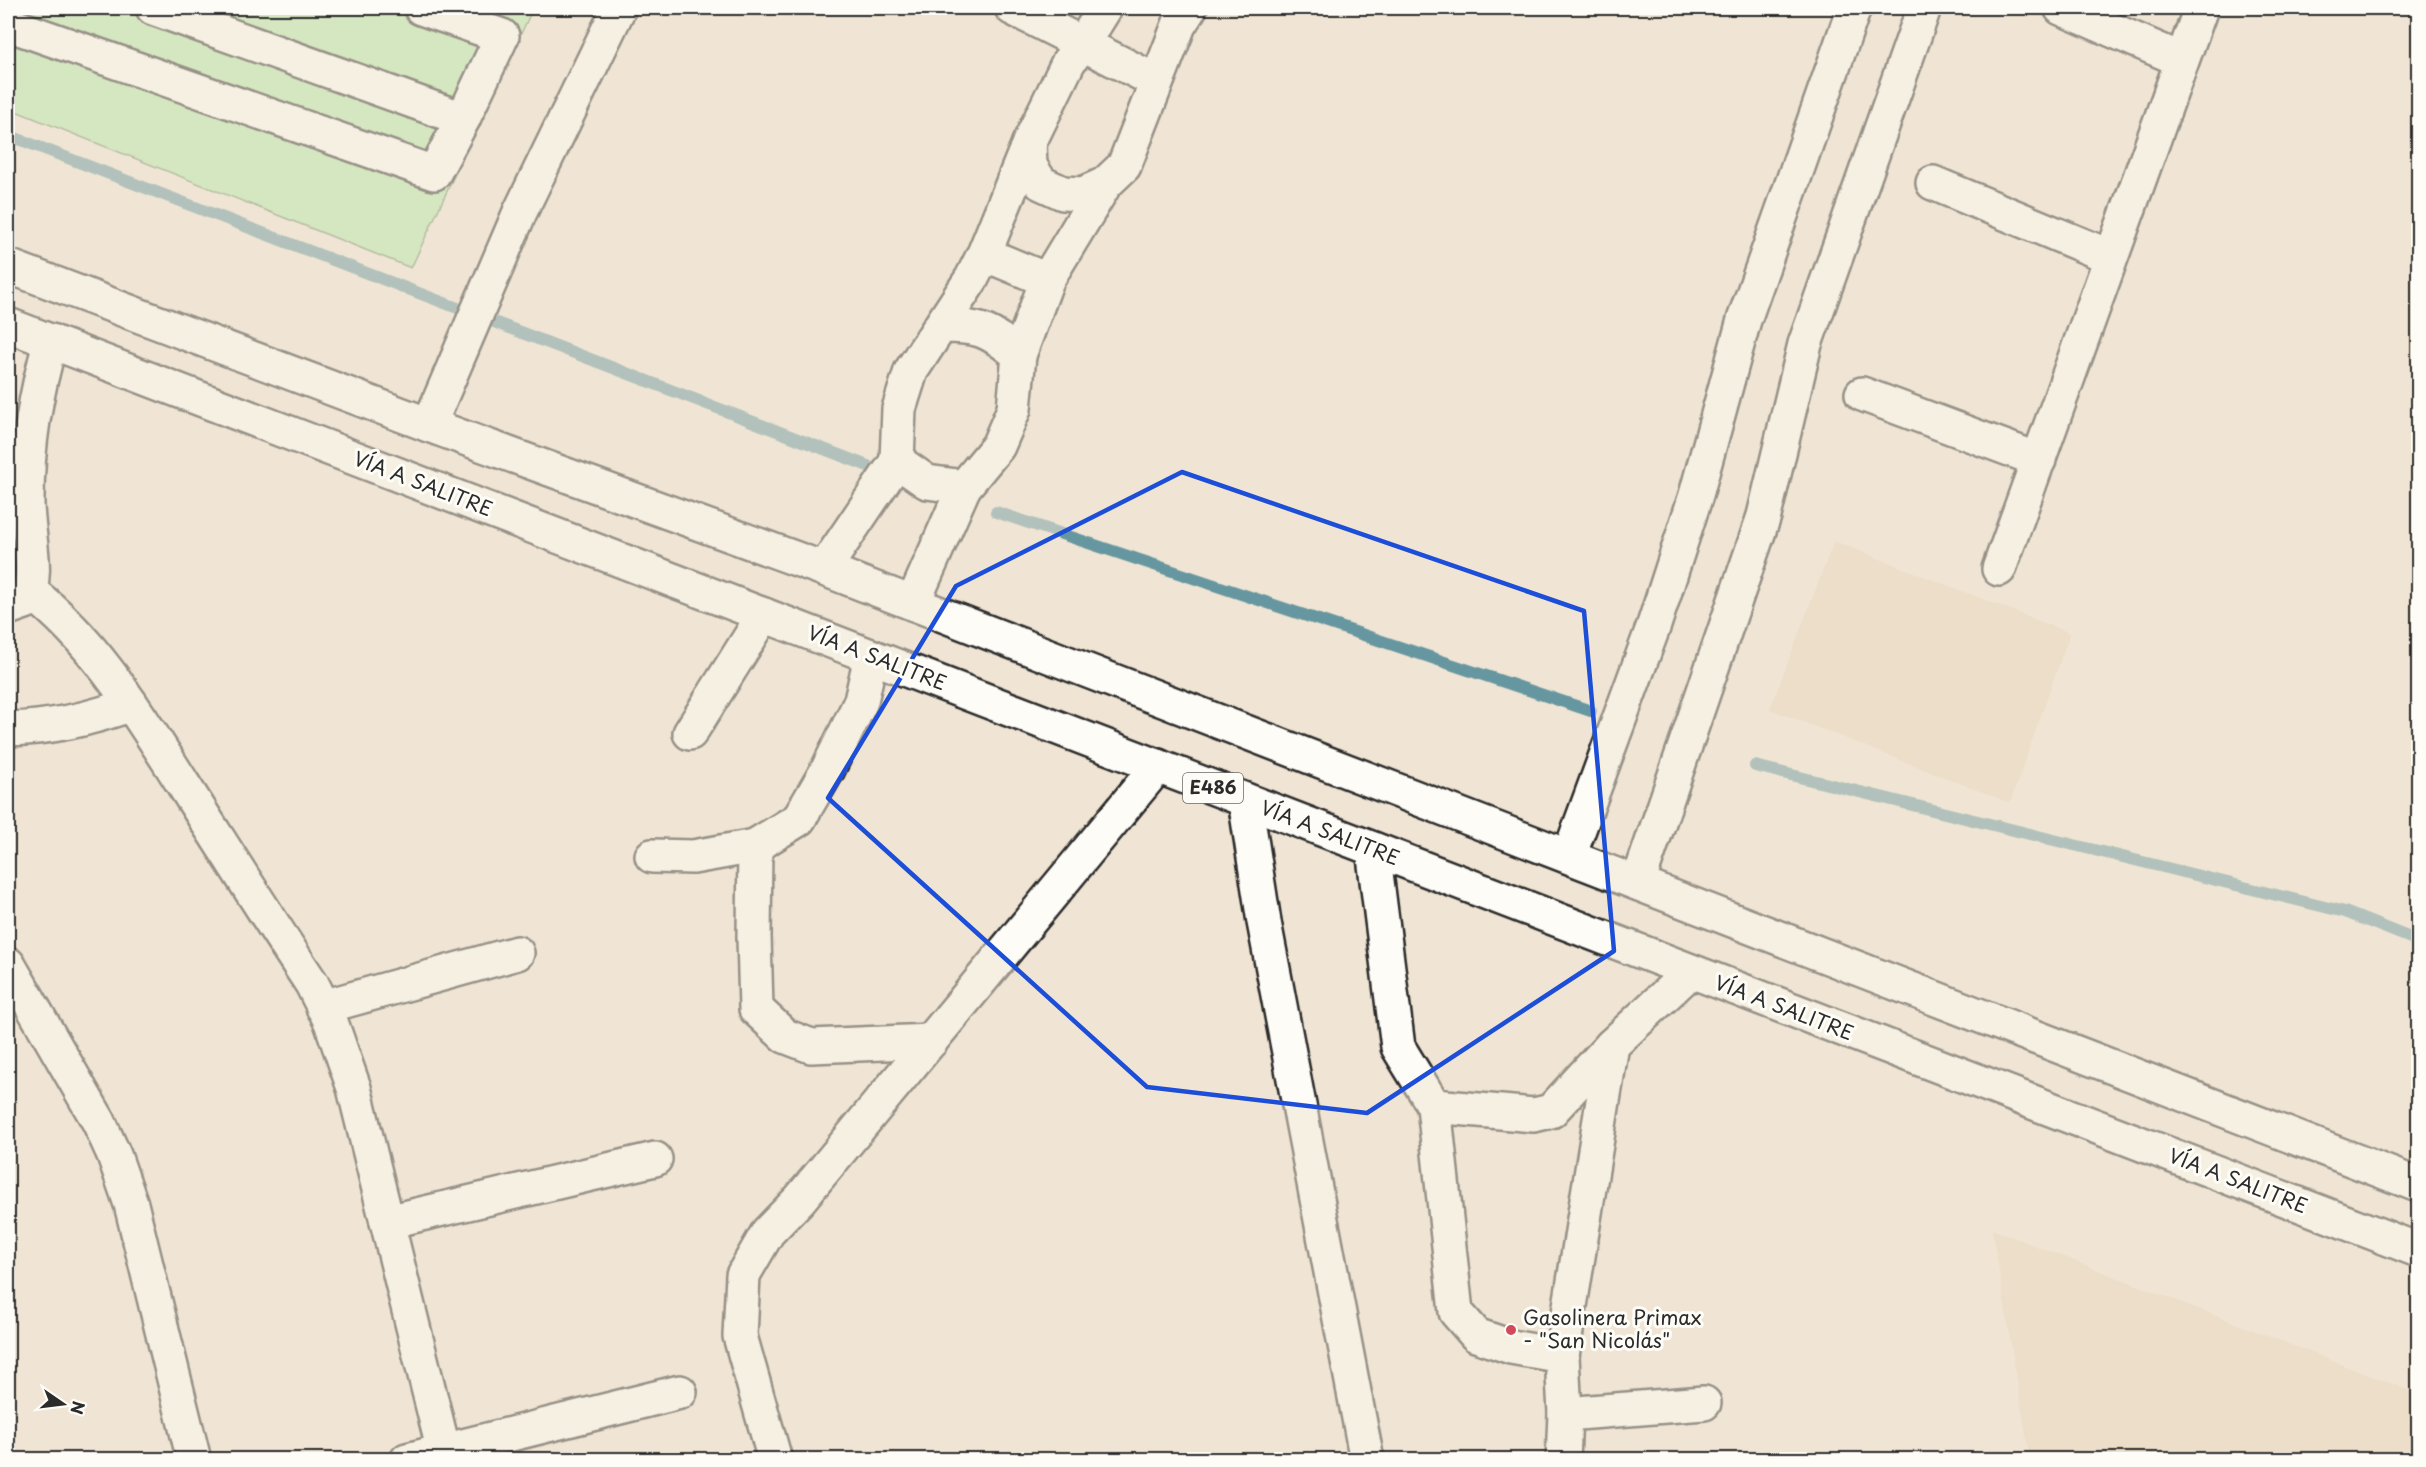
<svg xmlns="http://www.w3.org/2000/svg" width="2426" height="1467" viewBox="0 0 2426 1467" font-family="'Playpen Sans',sans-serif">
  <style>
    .built { fill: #e7d4bc }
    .green { fill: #b4e8a9; stroke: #708a6a; stroke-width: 1.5 }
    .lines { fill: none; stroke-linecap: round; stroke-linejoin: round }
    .stream { stroke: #66969f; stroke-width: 12 }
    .minor-casing { stroke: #2b2b2b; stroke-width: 38 }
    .major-casing { stroke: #2b2b2b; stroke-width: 38 }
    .minor { stroke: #fdfcf7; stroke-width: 33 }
    .major { stroke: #fdfcf7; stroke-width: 33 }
    .marked { fill: none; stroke: #1d4ed8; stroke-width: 4.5; stroke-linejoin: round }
    .poi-dot { fill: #d1495b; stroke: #fdfcf7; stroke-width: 2 }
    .labels { text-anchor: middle; stroke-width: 6; stroke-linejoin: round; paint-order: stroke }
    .shield { fill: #fdfcf7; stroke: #6a6a68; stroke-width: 1.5 }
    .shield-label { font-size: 18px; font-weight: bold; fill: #2b2b2b }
    .street-label { font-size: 20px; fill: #2b2b2b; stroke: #fdfcf7 }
    .poi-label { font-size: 20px; fill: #2b2b2b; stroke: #fdfcf7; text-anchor: start }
  </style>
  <rect width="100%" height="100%" fill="#f0e5d4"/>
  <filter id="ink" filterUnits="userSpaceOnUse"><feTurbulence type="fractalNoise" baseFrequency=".0167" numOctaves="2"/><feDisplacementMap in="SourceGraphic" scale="12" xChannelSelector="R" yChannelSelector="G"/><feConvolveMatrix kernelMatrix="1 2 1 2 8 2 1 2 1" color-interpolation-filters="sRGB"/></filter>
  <g filter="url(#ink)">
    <g class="built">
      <path d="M1834 541 2070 633 2010 803 1770 709Z"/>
      <path d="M1992 1229 2418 1394V1459H2030Z"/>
    </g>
    <path class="green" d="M8 8H533L411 268 8 108Z"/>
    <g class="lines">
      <g class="stream">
        <path d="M8 135 868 466"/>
        <path d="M996 512 1591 711"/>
        <path d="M1755 766 2345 912 2418 941"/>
      </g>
      <defs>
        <g id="minor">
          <path d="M153 8 463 119"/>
          <path d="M1012 8 1156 81"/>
          <path d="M2061 8 2182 60"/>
          <path d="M8 24 434 173 463 119 502 36 421 8"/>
          <path d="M1029 143 1030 166 1041 183 1063 193 1083 194 1105 184"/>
          <path d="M1933 183 2111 257"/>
          <path d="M984 254 1047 280"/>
          <path d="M941 326C980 326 989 330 1019 355L1014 409 998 446 964 487 927 482 897 461 899 409 911 371 972 278 984 254 1029 143 1069 61 1084 42 1105 8"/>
          <path d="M1019 355 1047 280 1105 184 1124 166 1179 25 1190 8"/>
          <path d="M1862 394 2039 460"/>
          <path d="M429 425 520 212 619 8"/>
          <path d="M824 569 897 461"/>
          <path d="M1999 569 2201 8"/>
          <path d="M31 592C96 642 139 715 183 784 226 851 268 918 312 984L331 1022 354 1088 446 1460"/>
          <path d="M913 603 964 487"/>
          <path d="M8 608 25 602C41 574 26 532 27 499 27 446 36 391 51 341"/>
          <path d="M8 729C51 728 91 719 131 704"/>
          <path d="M690 733 764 615"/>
          <path d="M1245 800 1264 922 1367 1460"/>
          <path d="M755 846 754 937 756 1009 785 1036 811 1046 931 1041"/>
          <path d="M1373 849 1398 1047 1434 1106 1534 1115 1551 1111 1612 1045 1690 972"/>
          <path d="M652 856 693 857 755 846 799 819 828 769 861 701 871 656"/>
          <path d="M1569 856 1654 625 1696 495 1744 320 1854 8"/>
          <path d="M1638 883 1764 516 1805 344 1924 8"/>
          <path d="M8 964 99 1122 114 1155 131 1204 194 1460"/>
          <path d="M323 1007 517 953"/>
          <path d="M1434 1106 1456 1312 1476 1335 1511 1347 1562 1356"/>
          <path d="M387 1222 655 1159"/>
          <path d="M1565 1414 1704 1403"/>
          <path d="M407 1460 680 1392"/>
          <path d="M775 1460 740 1336 743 1275 768 1232 800 1199 1158 766"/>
          <path d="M1563 1460 1565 1414 1562 1356 1612 1045"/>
        </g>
        <g id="major">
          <path d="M8 266 429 425 824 569 2418 1185"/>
          <path d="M8 325 2418 1250"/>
        </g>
      </defs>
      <use href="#minor" class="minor-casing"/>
      <use href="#major" class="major-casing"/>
      <use href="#minor" class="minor"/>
      <use href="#major" class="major"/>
    </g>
  </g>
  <path d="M0 0H2426V1467H0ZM1182 472 1584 611 1614 951 1367 1113 1147 1087 828 798 956 586Z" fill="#f0e5d4" fill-opacity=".55" fill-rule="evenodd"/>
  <path class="marked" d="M1182 472 1584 611 1614 951 1367 1113 1147 1087 828 798 956 586Z"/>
  <circle class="poi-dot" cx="1511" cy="1330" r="6"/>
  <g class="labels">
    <rect class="shield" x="1183" y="773" width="60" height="30" rx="4.5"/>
    <g class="shield-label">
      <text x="1213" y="794">E486</text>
    </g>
    <g class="street-label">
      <text transform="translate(423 484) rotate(21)" y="7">VÍA A SALITRE</text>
      <text transform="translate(877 658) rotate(21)" y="7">VÍA A SALITRE</text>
      <text transform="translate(1330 833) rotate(21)" y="7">VÍA A SALITRE</text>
      <text transform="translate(1784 1008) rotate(21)" y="7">VÍA A SALITRE</text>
      <text transform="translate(2238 1181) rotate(21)" y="7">VÍA A SALITRE</text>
    </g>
    <g class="poi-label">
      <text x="1523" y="1325">Gasolinera Primax<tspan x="1523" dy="23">- "San Nicolás"</tspan></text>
    </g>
  </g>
  <rect width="2426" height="1467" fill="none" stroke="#fdfcf7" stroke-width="30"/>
  <rect x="15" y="15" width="2396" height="1437" fill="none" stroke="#2b2b2b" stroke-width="2" filter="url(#ink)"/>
  <g transform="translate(63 1404) rotate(104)" stroke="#fdfcf7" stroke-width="4.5" paint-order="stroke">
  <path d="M0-4.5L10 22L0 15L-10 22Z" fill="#2b2b2b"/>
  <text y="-9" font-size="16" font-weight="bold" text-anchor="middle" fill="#2b2b2b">N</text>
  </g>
</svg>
